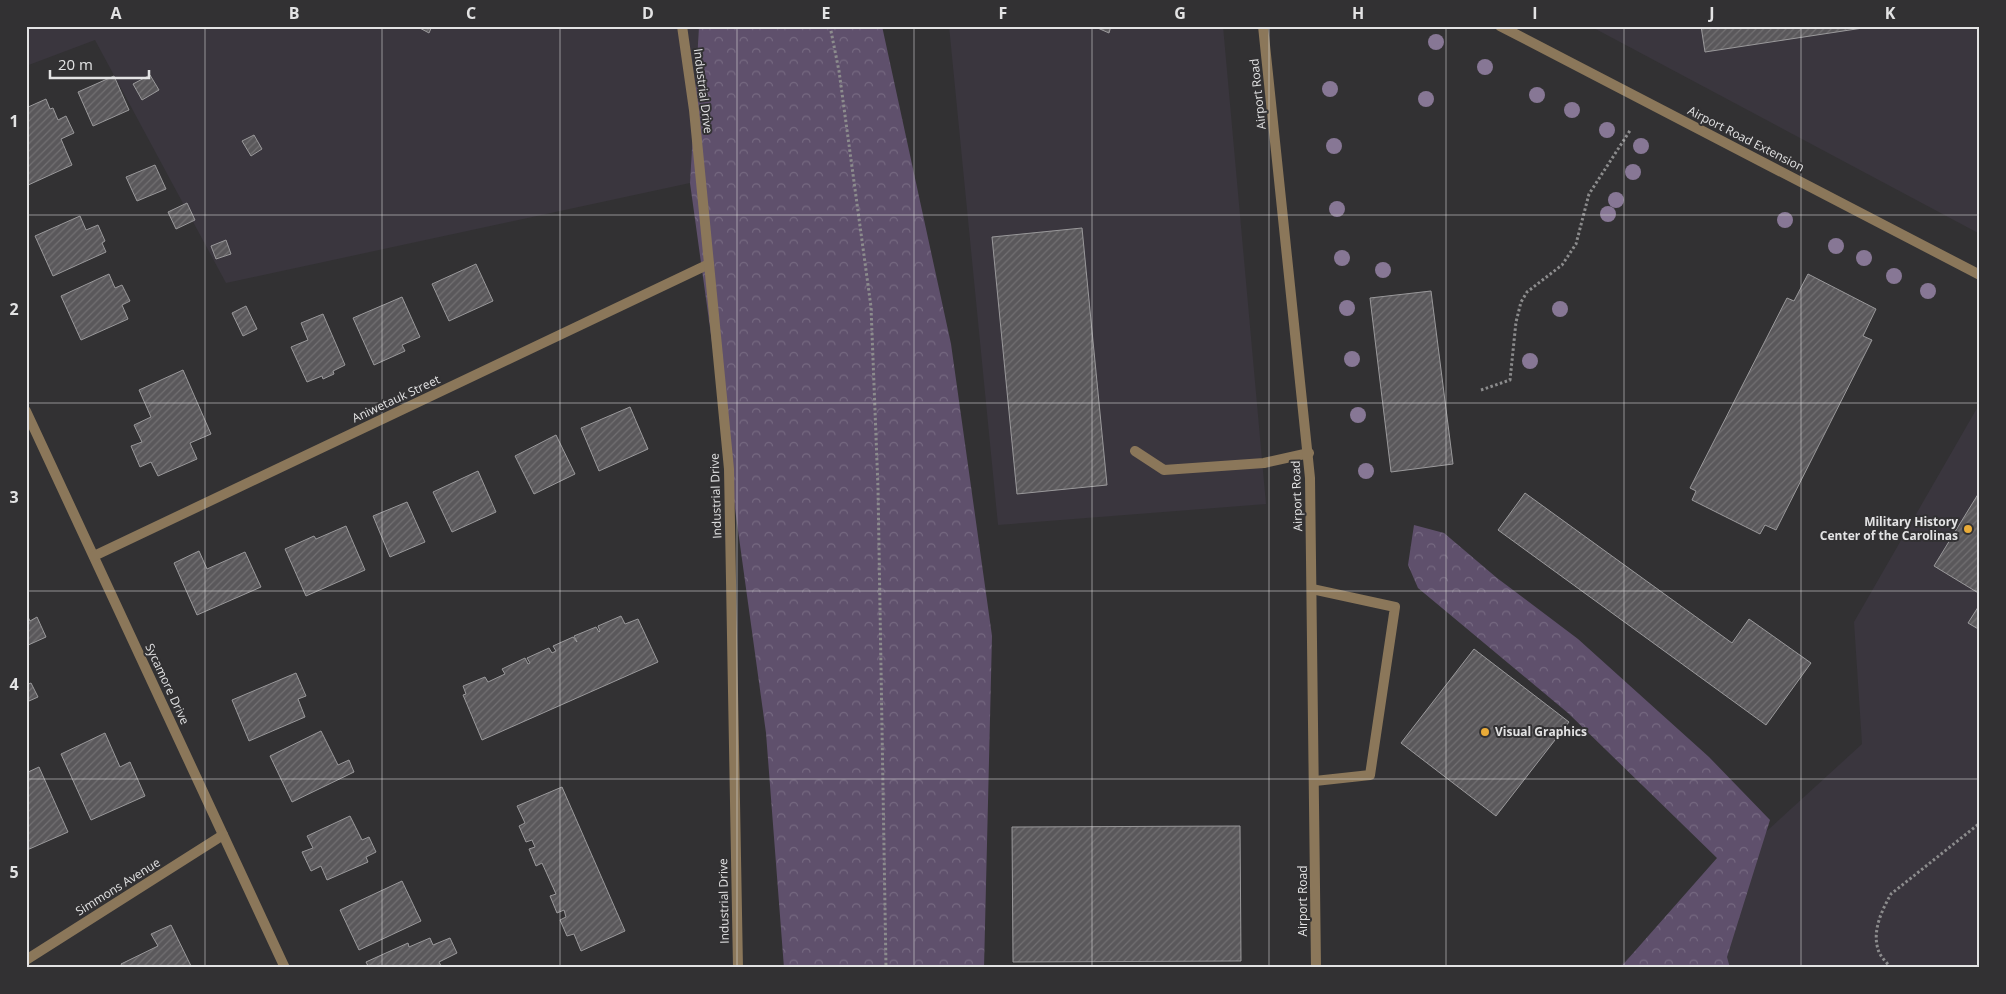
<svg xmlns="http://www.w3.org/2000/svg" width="2006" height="994" viewBox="0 0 2006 994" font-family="'Open Sans',sans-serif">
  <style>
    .built { fill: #3a363e }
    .forest { fill: url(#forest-crowns) }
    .building { fill: url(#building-hatch); stroke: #9a999b }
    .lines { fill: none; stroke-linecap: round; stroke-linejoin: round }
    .path { stroke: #8c8c8d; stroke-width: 3; stroke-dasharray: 2.5 2.5; stroke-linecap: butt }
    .service { stroke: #8b775a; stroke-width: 10 }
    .minor { stroke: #8b775a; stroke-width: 10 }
    .tertiary { stroke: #8b775a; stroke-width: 10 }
    .tree { fill: #877795 }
    .grid { fill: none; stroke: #e3e3e4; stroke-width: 1; stroke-opacity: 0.55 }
    .poi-dot { fill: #e9ab38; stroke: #323133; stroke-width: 2 }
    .labels { text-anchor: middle; stroke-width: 4; stroke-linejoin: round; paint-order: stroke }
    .street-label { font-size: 12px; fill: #e3e3e4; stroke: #323133 }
    .poi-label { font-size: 12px; font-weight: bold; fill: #e3e3e4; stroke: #323133; text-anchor: end }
    .neatline { fill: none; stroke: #e3e3e4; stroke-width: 2 }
    .grid-label { font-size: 16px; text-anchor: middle; font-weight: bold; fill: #e3e3e4 }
  </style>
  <defs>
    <pattern id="forest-crowns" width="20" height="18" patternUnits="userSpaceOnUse" patternTransform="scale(1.25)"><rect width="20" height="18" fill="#5f506c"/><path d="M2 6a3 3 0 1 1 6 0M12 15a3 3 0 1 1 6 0" fill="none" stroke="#766981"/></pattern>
    <pattern id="building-hatch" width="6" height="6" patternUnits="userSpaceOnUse" patternTransform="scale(1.25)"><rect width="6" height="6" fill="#5a585b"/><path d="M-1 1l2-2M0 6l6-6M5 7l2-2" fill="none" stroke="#727072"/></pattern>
  </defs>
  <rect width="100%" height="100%" fill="#323133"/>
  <g class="built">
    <path d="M26 26H699L690 183 226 283 95 40 26 66Z"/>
    <path d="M949 26H1223L1266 504 998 525Z"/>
    <path d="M1590 26H1980V234Z"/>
    <path d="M1980 403V968H1617L1862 744 1854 622Z"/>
  </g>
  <g class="forest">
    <path d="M699 26H882L951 344 992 636 984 968H784L766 733 690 183Z"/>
    <path d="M1414 525 1444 533 1497 578 1578 639 1709 757 1770 820 1727 957 1730 968H1620L1717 858 1568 713 1418 588 1408 565Z"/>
  </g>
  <g class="building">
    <path d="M416 26H432L429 33Z"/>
    <path d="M1093 26H1111L1109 33Z"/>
    <path d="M1701 26H1876L1705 52Z"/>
    <path d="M150 75 159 90 142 100 133 84Z"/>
    <path d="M114 76 129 110 93 126 78 92Z"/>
    <path d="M46 99 50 109 53 108 58 120 66 116 74 133 61 139 72 165 26 186V108Z"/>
    <path d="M254 135 262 149 251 156 242 141Z"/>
    <path d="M155 165 166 189 137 201 126 177Z"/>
    <path d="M187 203 195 220 176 229 168 212Z"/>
    <path d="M80 216 86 230 98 225 105 241 102 243 106 252 53 276 35 236Z"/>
    <path d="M1082 228 1107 485 1017 494 992 237Z"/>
    <path d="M226 240 231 254 216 259 211 246Z"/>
    <path d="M476 264 493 301 449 321 432 284Z"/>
    <path d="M109 274 115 288 122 285 130 301 122 305 128 319 81 340 61 296Z"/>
    <path d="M1808 274 1876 309 1863 336 1872 340 1776 530 1765 525 1760 534 1692 500 1696 491 1690 488 1787 298 1794 301Z"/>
    <path d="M1431 291 1453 464 1391 472 1370 298Z"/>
    <path d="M402 297 420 337 402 345 405 351 374 365 353 318Z"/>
    <path d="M246 306 257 329 243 336 232 313Z"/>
    <path d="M323 314 345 365 333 371 334 374 323 379 322 376 307 382 291 347 308 340 301 323Z"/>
    <path d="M183 370 211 434 190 443 197 459 158 476 151 462 140 467 131 446 142 442 134 425 151 417 139 390Z"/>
    <path d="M630 407 648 449 599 471 581 428Z"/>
    <path d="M556 435 575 474 534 494 515 456Z"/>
    <path d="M478 471 496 512 452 532 433 492Z"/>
    <path d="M1980 491V594L1934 566Z"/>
    <path d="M1525 493 1732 643 1749 619 1811 663 1766 725 1498 530Z"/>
    <path d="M407 502 425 542 390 557 373 516Z"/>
    <path d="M346 526 365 570 306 596 285 549 314 536 316 539Z"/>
    <path d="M199 551 207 569 245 552 261 587 197 615 174 563Z"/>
    <path d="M1980 604V630L1968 623Z"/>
    <path d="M26 613 30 621 37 617 46 637 26 646Z"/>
    <path d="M621 616 625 624 638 619 658 662 482 740 463 695 466 694 463 686 485 677 488 682 505 674 502 669 525 658 528 664 530 663 527 658 549 648 552 653 556 651 553 646 573 637 577 642 574 636 596 627 599 632 600 631 598 626Z"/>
    <path d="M1474 649 1569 722 1496 816 1401 743Z"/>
    <path d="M296 673 306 696 298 699 305 717 249 741 232 700Z"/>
    <path d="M31 683 38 697 29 701 26 697V685Z"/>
    <path d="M321 731 338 765 349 760 354 772 292 802 270 756Z"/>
    <path d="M105 733 120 767 130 762 145 796 91 820 61 754Z"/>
    <path d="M39 767 68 832 27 850 26 773Z"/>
    <path d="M562 787 625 931 581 951 574 934 567 936 560 920 566 917 564 910 557 913 550 896 556 894 542 863 536 866 529 849 535 847 532 840 526 842 519 826 525 823 517 806Z"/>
    <path d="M350 816 362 840 369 837 376 852 366 857 368 862 327 880 321 866 311 871 302 852 313 848 307 836Z"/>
    <path d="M1240 826 1241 961 1013 962 1012 827Z"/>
    <path d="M402 881 421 921 359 950 340 910Z"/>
    <path d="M171 925 192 968H123L121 964 158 946 151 934Z"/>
    <path d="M430 938 433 945 450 938 457 953 439 962 442 968H369L366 962 408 943 409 947Z"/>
  </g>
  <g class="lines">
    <g class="path">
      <path d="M830 26 839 71 871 307 878 488 886 968"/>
      <path d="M1481 390 1510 380 1516 322 1521 302 1527 292 1562 265 1576 244 1589 194 1631 129"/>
      <path d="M1891 968C1887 963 1881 957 1879 952 1871 932 1882 910 1891 894L1980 823"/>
    </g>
    <g class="service">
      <path d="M1135 451 1164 470 1264 463 1309 453"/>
      <path d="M1312 589 1395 607 1370 775 1315 781"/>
    </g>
    <g class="minor">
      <path d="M1263 26 1310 478 1316 968"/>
      <path d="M1500 26 1980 275"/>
      <path d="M26 411 285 968"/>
      <path d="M94 556 709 264"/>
      <path d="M26 960 223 835"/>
    </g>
    <path class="tertiary" d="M682 26 694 110 729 469 738 968"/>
  </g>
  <g class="tree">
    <circle cx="1436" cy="42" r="8"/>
    <circle cx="1485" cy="67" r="8"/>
    <circle cx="1330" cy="89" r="8"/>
    <circle cx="1537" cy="95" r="8"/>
    <circle cx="1426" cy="99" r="8"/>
    <circle cx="1572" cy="110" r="8"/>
    <circle cx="1607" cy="130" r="8"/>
    <circle cx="1334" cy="146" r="8"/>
    <circle cx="1641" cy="146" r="8"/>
    <circle cx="1633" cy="172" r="8"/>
    <circle cx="1616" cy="200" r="8"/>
    <circle cx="1337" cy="209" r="8"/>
    <circle cx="1608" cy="214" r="8"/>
    <circle cx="1785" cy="220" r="8"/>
    <circle cx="1836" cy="246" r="8"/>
    <circle cx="1342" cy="258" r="8"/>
    <circle cx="1864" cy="258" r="8"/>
    <circle cx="1383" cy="270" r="8"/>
    <circle cx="1894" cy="276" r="8"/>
    <circle cx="1928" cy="291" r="8"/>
    <circle cx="1347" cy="308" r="8"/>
    <circle cx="1560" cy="309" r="8"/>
    <circle cx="1352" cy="359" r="8"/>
    <circle cx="1530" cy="361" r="8"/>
    <circle cx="1358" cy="415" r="8"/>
    <circle cx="1366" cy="471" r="8"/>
  </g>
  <path class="grid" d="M205 26V968M382 26V968M560 26V968M737 26V968M914 26V968M1092 26V968M1269 26V968M1446 26V968M1624 26V968M1801 26V968M26 215H1980M26 403H1980M26 591H1980M26 779H1980"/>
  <g class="poi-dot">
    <circle cx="1968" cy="529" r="5"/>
    <circle cx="1485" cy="732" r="5"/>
  </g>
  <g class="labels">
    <g class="street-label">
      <text transform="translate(703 91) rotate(83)" y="4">Industrial Drive</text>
      <text transform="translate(1258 94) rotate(-96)" y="4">Airport Road</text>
      <text transform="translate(1746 139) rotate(27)" y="4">Airport Road Extension</text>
      <text transform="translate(396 399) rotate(-25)" y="4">Aniwetauk Street</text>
      <text transform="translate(716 496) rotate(-92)" y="4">Industrial Drive</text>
      <text transform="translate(1297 496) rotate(-92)" y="4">Airport Road</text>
      <text transform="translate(167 684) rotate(65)" y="4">Sycamore Drive</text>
      <text transform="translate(118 887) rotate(-32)" y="4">Simmons Avenue</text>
      <text transform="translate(724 901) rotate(-91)" y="4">Industrial Drive</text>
      <text transform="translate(1303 901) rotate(-90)" y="4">Airport Road</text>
    </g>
    <g class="poi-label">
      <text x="1958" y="526">Military History<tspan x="1958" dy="14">Center of the Carolinas</tspan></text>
      <text x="1495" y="736" text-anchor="start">Visual Graphics</text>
    </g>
  </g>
  <rect width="2006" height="994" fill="none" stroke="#323133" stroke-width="55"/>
  <path d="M50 70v8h99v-8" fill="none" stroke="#e3e3e4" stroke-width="2.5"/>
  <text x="58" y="70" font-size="15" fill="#e3e3e4" stroke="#323133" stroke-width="4" paint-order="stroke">20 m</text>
  <rect x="28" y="28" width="1950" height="938" class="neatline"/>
  <g class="grid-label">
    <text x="116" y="19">A</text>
    <text x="294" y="19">B</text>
    <text x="471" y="19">C</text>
    <text x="648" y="19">D</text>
    <text x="826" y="19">E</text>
    <text x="1003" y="19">F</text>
    <text x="1180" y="19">G</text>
    <text x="1358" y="19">H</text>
    <text x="1535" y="19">I</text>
    <text x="1712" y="19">J</text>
    <text x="1890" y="19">K</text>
    <text x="14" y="127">1</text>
    <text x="14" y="315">2</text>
    <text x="14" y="503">3</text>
    <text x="14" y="690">4</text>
    <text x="14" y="878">5</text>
  </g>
</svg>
